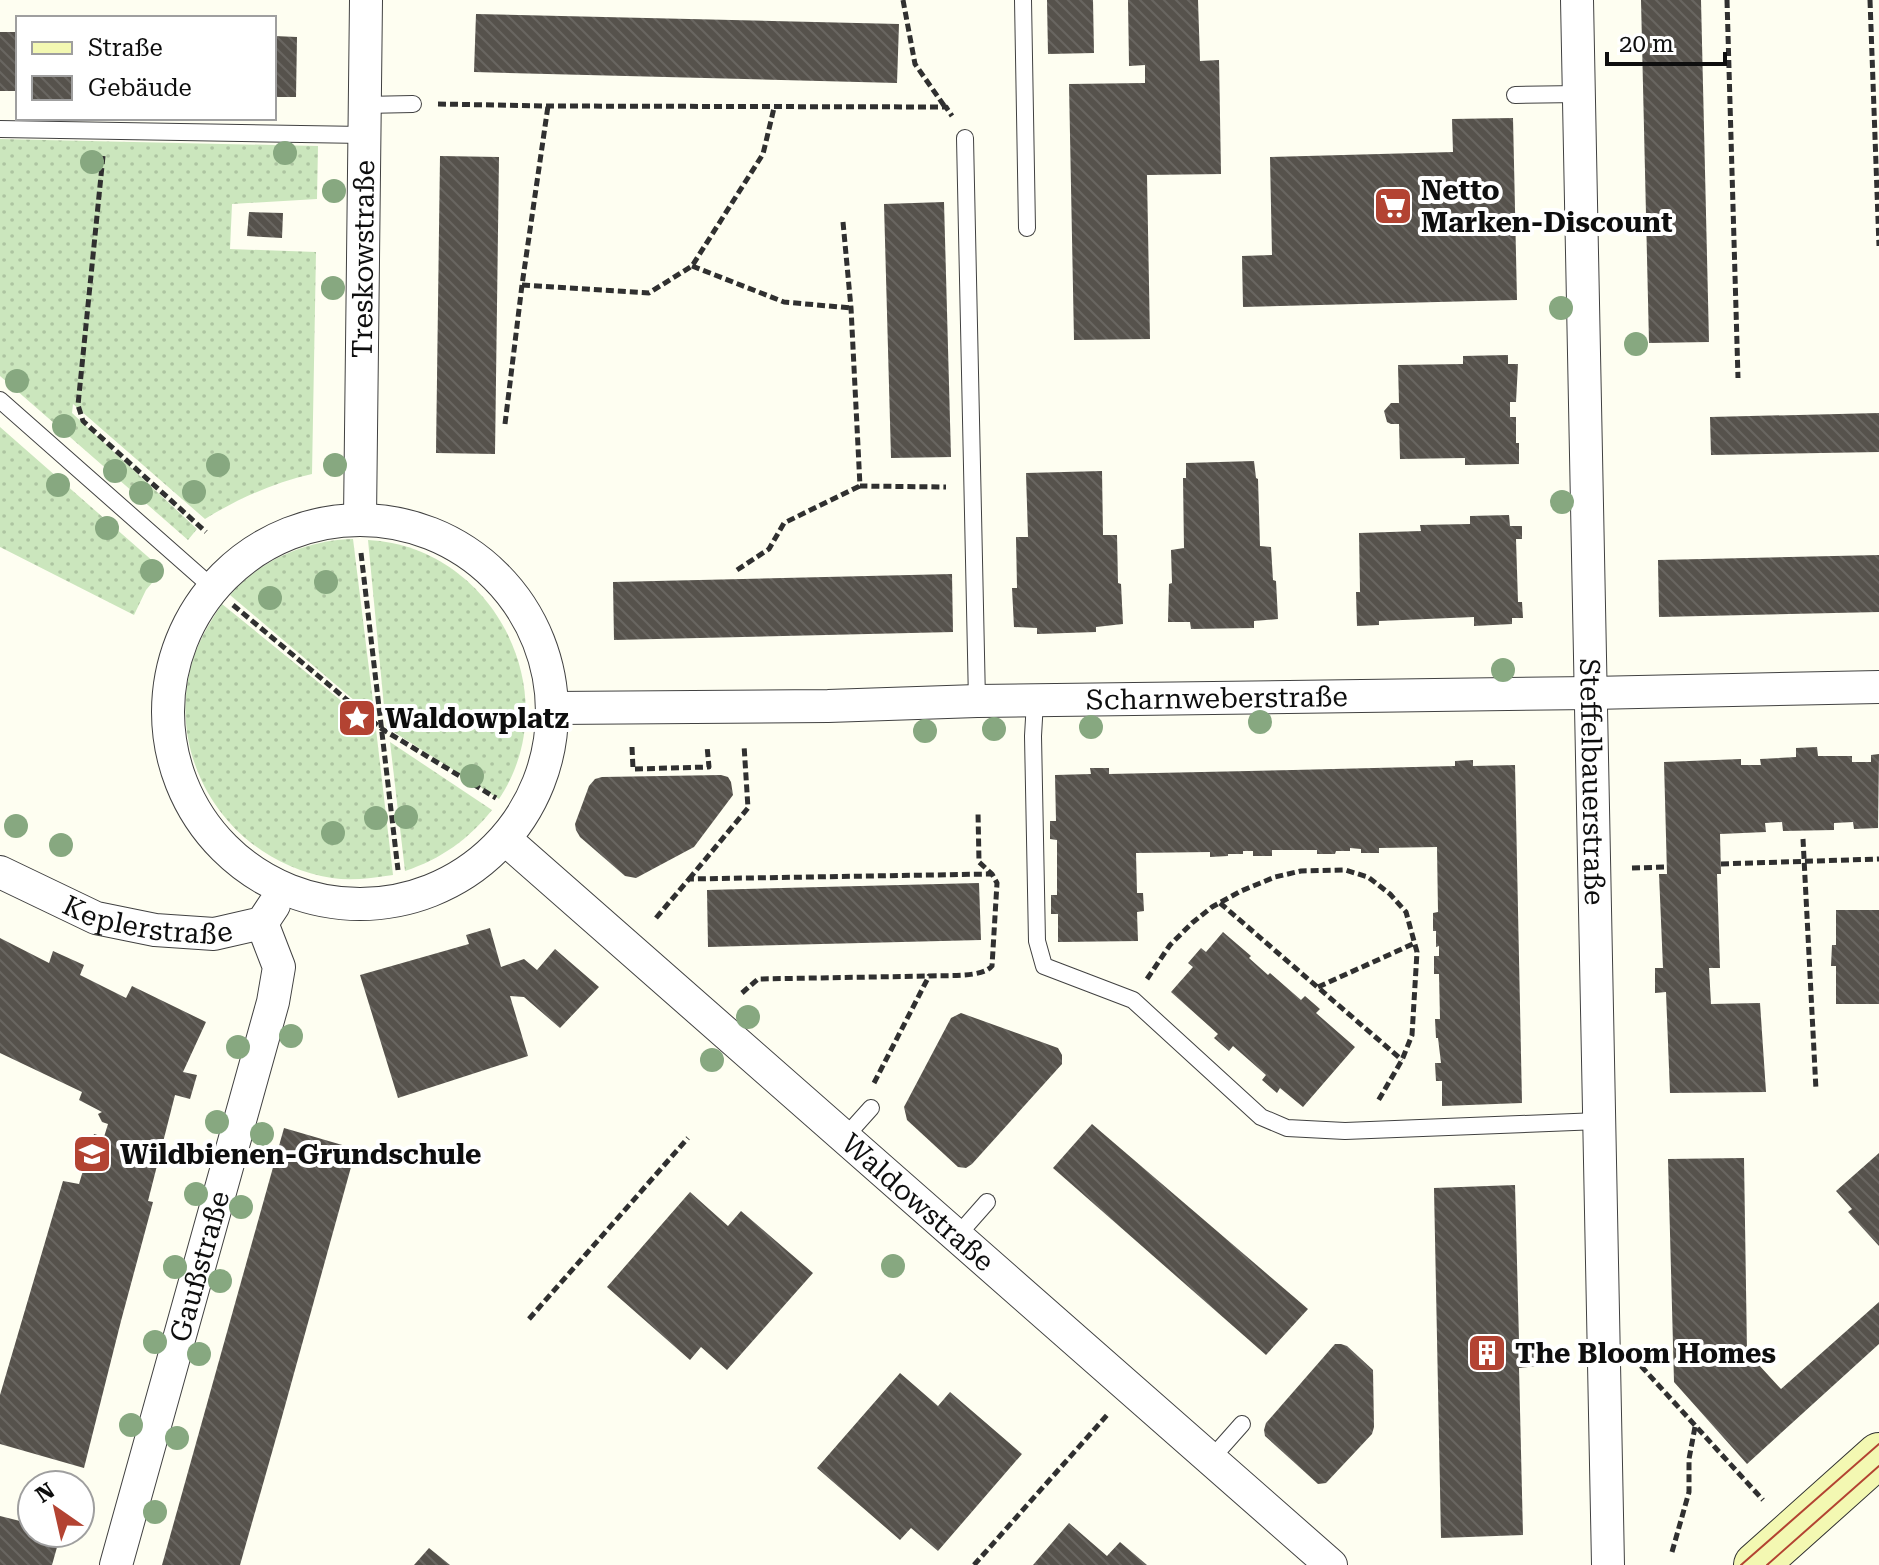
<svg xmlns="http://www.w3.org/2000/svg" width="1879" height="1565" viewBox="0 0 1879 1565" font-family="'Roboto Serif',serif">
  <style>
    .grass { fill: url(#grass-dots) }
    .building { fill: url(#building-back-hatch) }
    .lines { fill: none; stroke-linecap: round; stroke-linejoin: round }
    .lane-casing { stroke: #414141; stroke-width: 18 }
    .street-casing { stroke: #414141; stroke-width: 34 }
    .secondary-casing { stroke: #303030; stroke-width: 46 }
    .path { stroke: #303030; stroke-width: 5; stroke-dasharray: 8 4; stroke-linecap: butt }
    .lane { stroke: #fff; stroke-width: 16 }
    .street { stroke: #fff; stroke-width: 32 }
    .secondary { stroke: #f3f8b2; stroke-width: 44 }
    .tram { stroke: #b34332; stroke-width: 2 }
    .tree { fill: #87a880 }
    .labels { text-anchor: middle; stroke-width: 8; stroke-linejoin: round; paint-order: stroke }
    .poi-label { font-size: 28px; font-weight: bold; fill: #0e0e0e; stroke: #fff; text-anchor: start }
    .street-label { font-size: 28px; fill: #0e0e0e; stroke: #fff }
  </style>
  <defs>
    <pattern id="grass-dots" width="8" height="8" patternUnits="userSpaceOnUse" patternTransform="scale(2)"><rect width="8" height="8" fill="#cbe6bd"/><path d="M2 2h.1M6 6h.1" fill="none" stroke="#adc4a1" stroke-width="1.8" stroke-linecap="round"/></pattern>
    <pattern id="building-back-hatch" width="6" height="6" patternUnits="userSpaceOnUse" patternTransform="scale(2)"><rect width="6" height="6" fill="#56524c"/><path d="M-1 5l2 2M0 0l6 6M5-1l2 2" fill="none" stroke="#696661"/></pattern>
  </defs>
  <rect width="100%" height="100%" fill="#fefef1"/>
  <g class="grass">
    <path d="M0 139 318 146 317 199 232 204 230 249 316 252 312 474C273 483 239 498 205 519L73 404 72 413 197 529 188 540 0 376Z"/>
    <path d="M0 427 163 570 146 590 134 615 0 547Z"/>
    <path d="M353 539 375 718 230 595C260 560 307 540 353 539Z"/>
    <path d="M368 540C493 546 569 694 499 799L386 727Z"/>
    <path d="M222 604 376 729 393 875C372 878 352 881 332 878 233 863 167 766 190 670 196 645 208 625 222 604Z"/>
    <path d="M390 742 492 810C469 839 441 859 405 871Z"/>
  </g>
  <g class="building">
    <path d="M1047 0H1093L1094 53 1048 54Z"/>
    <path d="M1128 0H1198L1200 61 1219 60 1221 174 1147 175 1150 339 1074 340 1069 84 1145 83V65L1129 66Z"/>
    <path d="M1641 0H1701L1709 342 1649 343Z"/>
    <path d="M476 14 899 24 897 83 474 72Z"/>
    <rect x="0" y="32" width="18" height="59"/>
    <path d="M274 36 297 37 296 97H274Z"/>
    <path d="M1513 118 1517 300 1243 307 1242 256 1272 255 1270 157 1453 152 1452 119Z"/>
    <path d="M440 156 499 157 495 454 436 453Z"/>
    <path d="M944 202 951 457 891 458 884 204Z"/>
    <path d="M249 212 283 213 282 238 247 236Z"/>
    <path d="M1508 355V364H1518L1516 402H1510V417H1516V443H1519V464L1465 465V458L1400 459 1399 424H1391L1387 422 1384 411 1391 403H1399L1398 365 1463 364V356Z"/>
    <path d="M1879 413V452L1711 455 1710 417Z"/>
    <path d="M1254 461 1256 478 1258 479 1260 546 1271 547 1273 580 1276 581 1278 619 1254 621V628L1191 629 1190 622H1168L1169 584 1172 583 1171 550 1184 548 1183 478H1186V463Z"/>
    <path d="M1102 471 1103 535H1117L1118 583 1121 584 1123 624 1096 627V632L1037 634V628L1014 627 1012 588H1017L1016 537H1028L1026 473Z"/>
    <path d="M1509 515 1510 526H1522V539H1516L1518 602H1522L1523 618H1512V624L1474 626V617L1379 621V625L1357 626 1356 592H1360L1359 533 1421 531 1420 525 1470 524V516Z"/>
    <path d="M1879 555V612L1659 617 1658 560Z"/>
    <path d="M952 574 953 632 614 640 613 582Z"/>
    <path d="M1817 747 1818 756H1852V762H1871V755L1879 754 1878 828 1854 829 1853 822 1834 823V830L1783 831 1782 822 1765 823 1766 832 1720 834 1721 874H1717L1720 968H1709L1711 1004 1760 1003 1766 1092 1670 1093 1666 992 1655 993V968H1663L1659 874H1667L1664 762 1741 759V765H1761L1760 759 1796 757V748Z"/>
    <path d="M1473 760V766L1515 765 1522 1103 1442 1106V1081H1436L1435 1063H1441L1438 1038H1436L1435 1019H1440L1439 974H1434V956H1439V946L1436 947V931H1433V913L1438 912 1437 847 1379 848V853H1361V849L1350 848V851H1336L1335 854H1317V850H1272V856H1253V851H1243V854H1228V856L1210 857V852L1136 853 1137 893H1143L1144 911 1137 912 1138 941 1058 942V914H1051V895H1057V840L1050 839V821H1056L1055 775 1091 774 1090 768H1109V774L1293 770 1455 766V761Z"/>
    <path d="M721 775 728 777 731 782 733 795 694 847 636 878 625 876 580 837 576 830 575 824 589 786 595 779 602 777Z"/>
    <path d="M979 883 981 940 708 947 707 890Z"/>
    <path d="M1836 910H1879V1004H1836V966H1831L1832 945H1836Z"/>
    <path d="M490 928 501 967 524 959 537 970 555 949 599 987 560 1028 524 997 510 996 528 1056 398 1098 360 975 469 944 466 935Z"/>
    <path d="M1223 932 1251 956 1249 958 1268 975 1270 973 1301 1000 1305 996 1320 1009 1316 1013 1355 1047 1303 1107 1280 1088 1277 1093 1262 1080 1266 1075 1233 1046 1229 1051 1214 1038 1218 1034 1171 992 1193 967 1188 963 1201 948 1206 952Z"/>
    <path d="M0 938 49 963 53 951 84 965 80 975 126 998 132 986 206 1022 183 1072 197 1075 190 1099 175 1095 148 1201 153 1202 121 1321 84 1468 0 1444V1395L63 1181 79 1184 94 1134 104 1137 108 1124 102 1122 98 1114 102 1112 79 1100 82 1092 0 1053Z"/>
    <path d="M961 1013 1058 1048 1062 1055V1064L972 1164 966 1168 958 1167 907 1120 904 1107 951 1018Z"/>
    <path d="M1092 1124 1308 1309 1266 1355 1053 1168Z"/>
    <path d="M284 1128 356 1149 280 1424 240 1565H162Z"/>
    <path d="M1879 1153V1246L1848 1212 1852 1209 1836 1191Z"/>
    <path d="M1744 1158 1747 1352 1781 1389 1879 1302V1344L1747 1464 1674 1382 1668 1159Z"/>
    <path d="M1515 1185 1519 1340H1535L1536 1366 1519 1368 1523 1535 1441 1538 1434 1188Z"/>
    <path d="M690 1192 728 1226 741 1211 813 1273 727 1370 701 1347 690 1360 607 1287Z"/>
    <path d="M1335 1344H1341L1347 1346 1373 1370 1374 1427 1372 1434 1326 1483 1318 1484 1265 1436 1264 1430 1266 1423Z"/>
    <path d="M900 1373 938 1406 950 1392 1022 1454 938 1551 911 1528 900 1540 817 1468Z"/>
    <path d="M0 1516 32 1524V1533H61L52 1565H0Z"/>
    <path d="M1069 1523 1107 1556 1120 1542 1147 1565H1033Z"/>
    <path d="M429 1548 450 1565H414Z"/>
  </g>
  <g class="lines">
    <defs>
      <g id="lane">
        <path d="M1023 0 1027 228"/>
        <path d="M1515 95 1579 94"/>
        <path d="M364 105 413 104"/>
        <path d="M0 129 364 135"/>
        <path d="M965 138 977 701"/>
        <path d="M0 400 213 588"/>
        <path d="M1035 701 1033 736 1037 941 1044 966 1133 1000 1261 1117 1287 1128 1345 1131 1599 1121"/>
        <path d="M845 1137 871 1108"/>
        <path d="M957 1236 987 1202"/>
        <path d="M1211 1459 1242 1424"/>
      </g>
      <g id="street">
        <path id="s1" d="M1577 0 1608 1565"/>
        <path id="s2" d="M360 519 366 0"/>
        <circle cx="360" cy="712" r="192"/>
        <path id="s3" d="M553 708 828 706 977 701 1591 693 1879 687"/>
        <path id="s4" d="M505 839 1331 1565"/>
        <path id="s5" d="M0 872 96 918 155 930 214 934 262 923 274 905"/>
        <path id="s6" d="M116 1565 273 1002 279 967 262 923"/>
      </g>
      <path id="secondary" d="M1756 1565 1879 1455"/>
    </defs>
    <use href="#lane" class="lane-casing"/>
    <use href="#street" class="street-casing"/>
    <use href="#secondary" class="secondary-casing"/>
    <g class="path">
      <path d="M903 0 915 64 945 107"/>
      <path d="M1727 0 1738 378"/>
      <path d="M1870 0 1879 246"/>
      <path d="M438 104 548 106 946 107 952 116"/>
      <path d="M103 156 78 405 83 421 206 532"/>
      <path d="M843 222 851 308 860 486 946 487"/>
      <path d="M692 266 784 302 851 308"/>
      <path d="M522 285 649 293 692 266 763 154 774 108"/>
      <path d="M505 424 522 285 548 106"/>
      <path d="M361 553 398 870"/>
      <path d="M737 570 769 549 784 523 860 486"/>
      <path d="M233 605 382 729 496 798"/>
      <path d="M632 747 633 769 709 767 707 746"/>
      <path d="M1803 839 1816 1090"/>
      <path d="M1721 864 1879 859"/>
      <path d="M1632 868 1667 867"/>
      <path d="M689 879 748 808 744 745"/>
      <path d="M1220 903 1402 1060"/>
      <path d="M656 918 689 879 991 874"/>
      <path d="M1147 979 1170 945 1192 923 1212 907 1241 891 1275 877 1301 871 1345 870 1368 877 1390 894 1406 912 1417 952 1412 1035 1402 1060 1378 1101"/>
      <path d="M1318 987 1415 943"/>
      <path d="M742 993 758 979 929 976"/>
      <path d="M874 1083 929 976C946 975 982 978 992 966L997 883 992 874 979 862 978 812"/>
      <path d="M529 1319 688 1138"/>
      <path d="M1641 1366 1763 1500"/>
      <path d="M1672 1552 1689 1492V1459L1695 1427"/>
      <path d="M974 1565 1108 1414"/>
    </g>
    <use href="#lane" class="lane"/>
    <use href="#street" class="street"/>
    <use href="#secondary" class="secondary"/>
    <g class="tram">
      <path d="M1741 1565 1879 1444"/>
      <path d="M1767 1565 1879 1466"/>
    </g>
  </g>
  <g class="tree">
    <circle cx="285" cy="153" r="12"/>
    <circle cx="92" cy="162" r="12"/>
    <circle cx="334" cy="191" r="12"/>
    <circle cx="333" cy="288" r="12"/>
    <circle cx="1561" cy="308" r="12"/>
    <circle cx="1636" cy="344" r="12"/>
    <circle cx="17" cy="381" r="12"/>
    <circle cx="64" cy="426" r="12"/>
    <circle cx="218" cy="465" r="12"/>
    <circle cx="335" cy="465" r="12"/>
    <circle cx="115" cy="471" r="12"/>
    <circle cx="58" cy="485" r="12"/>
    <circle cx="194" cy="492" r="12"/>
    <circle cx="141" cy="493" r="12"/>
    <circle cx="1562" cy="502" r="12"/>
    <circle cx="107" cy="528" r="12"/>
    <circle cx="152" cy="571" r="12"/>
    <circle cx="326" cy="582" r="12"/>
    <circle cx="270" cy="598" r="12"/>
    <circle cx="1503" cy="670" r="12"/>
    <circle cx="1260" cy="722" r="12"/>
    <circle cx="1091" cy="727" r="12"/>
    <circle cx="994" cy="729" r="12"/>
    <circle cx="925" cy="731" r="12"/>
    <circle cx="472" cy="776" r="12"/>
    <circle cx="406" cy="817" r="12"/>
    <circle cx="376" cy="818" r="12"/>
    <circle cx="16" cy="826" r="12"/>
    <circle cx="333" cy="833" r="12"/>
    <circle cx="61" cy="845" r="12"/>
    <circle cx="748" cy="1017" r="12"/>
    <circle cx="291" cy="1036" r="12"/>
    <circle cx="238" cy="1047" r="12"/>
    <circle cx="712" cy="1060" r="12"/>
    <circle cx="217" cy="1122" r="12"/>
    <circle cx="262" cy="1134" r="12"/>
    <circle cx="196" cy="1194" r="12"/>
    <circle cx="241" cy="1207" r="12"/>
    <circle cx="893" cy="1266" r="12"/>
    <circle cx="175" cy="1267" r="12"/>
    <circle cx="220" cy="1281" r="12"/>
    <circle cx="155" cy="1342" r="12"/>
    <circle cx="199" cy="1354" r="12"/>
    <circle cx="131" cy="1425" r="12"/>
    <circle cx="177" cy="1438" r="12"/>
    <circle cx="155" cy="1512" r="12"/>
  </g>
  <defs>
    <symbol id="supermarket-square" viewBox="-11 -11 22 22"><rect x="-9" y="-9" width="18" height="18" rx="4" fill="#b34332" stroke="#fff"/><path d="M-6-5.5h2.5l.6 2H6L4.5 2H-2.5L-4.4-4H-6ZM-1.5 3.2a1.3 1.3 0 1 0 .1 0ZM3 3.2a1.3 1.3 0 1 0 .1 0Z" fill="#fff"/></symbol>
    <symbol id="sight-square" viewBox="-11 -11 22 22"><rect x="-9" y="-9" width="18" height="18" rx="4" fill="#b34332" stroke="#fff"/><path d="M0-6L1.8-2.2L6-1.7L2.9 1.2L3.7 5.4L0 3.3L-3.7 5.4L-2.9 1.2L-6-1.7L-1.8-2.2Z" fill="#fff"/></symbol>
    <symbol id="school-square" viewBox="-11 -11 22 22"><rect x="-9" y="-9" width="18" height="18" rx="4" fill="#b34332" stroke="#fff"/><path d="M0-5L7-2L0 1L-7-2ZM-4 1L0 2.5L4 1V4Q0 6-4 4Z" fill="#fff"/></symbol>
    <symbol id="building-square" viewBox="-11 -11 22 22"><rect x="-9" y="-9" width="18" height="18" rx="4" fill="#b34332" stroke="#fff"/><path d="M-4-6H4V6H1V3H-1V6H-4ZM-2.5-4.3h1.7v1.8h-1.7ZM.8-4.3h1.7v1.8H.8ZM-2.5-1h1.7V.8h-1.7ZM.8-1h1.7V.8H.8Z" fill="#fff"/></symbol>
  </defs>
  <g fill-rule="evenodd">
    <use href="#supermarket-square" x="1371" y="184" width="44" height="44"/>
    <use href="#sight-square" x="335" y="696" width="44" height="44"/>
    <use href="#school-square" x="70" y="1132" width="44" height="44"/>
    <use href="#building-square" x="1465" y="1331" width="44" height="44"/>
  </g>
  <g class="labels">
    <g class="poi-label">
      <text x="1421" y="200">Netto<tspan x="1421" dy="32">Marken-Discount</tspan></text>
      <text x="385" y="728">Waldowplatz</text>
      <text x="120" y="1164">Wildbienen-Grundschule</text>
      <text x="1515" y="1363">The Bloom Homes</text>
    </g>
    <g class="street-label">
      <text dy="10" stroke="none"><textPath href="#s2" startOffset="260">Treskowstraße</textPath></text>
      <text dy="10" stroke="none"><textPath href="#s3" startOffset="664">Scharnweberstraße</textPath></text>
      <text dy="10" stroke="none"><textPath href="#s1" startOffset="782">Steffelbauerstraße</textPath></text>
      <text dy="10" stroke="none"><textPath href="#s5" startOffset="158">Keplerstraße</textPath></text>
      <text dy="10" stroke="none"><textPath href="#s4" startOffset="550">Waldowstraße</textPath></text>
      <text dy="10" stroke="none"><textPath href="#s6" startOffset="310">Gaußstraße</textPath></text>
    </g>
  </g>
  <rect x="16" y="16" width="260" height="104" fill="#ffffff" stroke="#9f9f9f" stroke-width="2"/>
  <rect x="32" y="42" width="40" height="12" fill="#f3f8b2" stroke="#9f9f9f" stroke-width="2"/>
  <text x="88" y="56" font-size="24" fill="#0e0e0e">Straße</text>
  <rect x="32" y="76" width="40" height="24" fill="url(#building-back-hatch)" stroke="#9f9f9f" stroke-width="2"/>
  <text x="88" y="96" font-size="24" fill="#0e0e0e">Gebäude</text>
  <g transform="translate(56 1509) rotate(326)"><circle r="38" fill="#ffffff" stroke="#9f9f9f" stroke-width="2"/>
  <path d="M0-6L14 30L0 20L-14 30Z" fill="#b34332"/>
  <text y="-12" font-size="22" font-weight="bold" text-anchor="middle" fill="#0e0e0e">N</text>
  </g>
  <path d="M1607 52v12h118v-12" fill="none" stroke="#0e0e0e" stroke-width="4"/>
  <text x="1619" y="52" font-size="24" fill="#0e0e0e" stroke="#ffffff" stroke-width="6" paint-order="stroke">20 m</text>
</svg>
